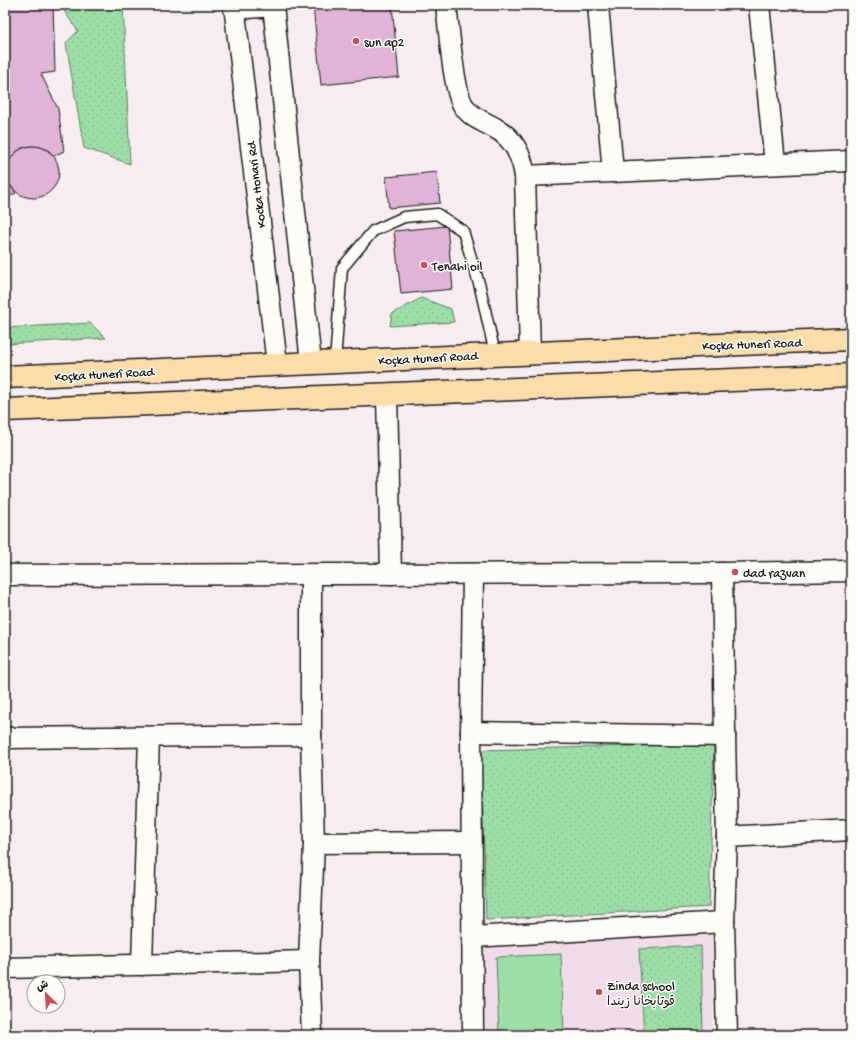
<svg xmlns="http://www.w3.org/2000/svg" width="856" height="1040" viewBox="0 0 856 1040" font-family="'Gochi Hand','Playpen Sans Arabic',sans-serif">
  <style>
    .built { fill: #f0dce8 }
    .green { fill: url(#green-dots); stroke: #5c7d62 }
    .pitch { fill: #9ddea8; stroke: #5c7d62 }
    .building { fill: #e1b3d6; stroke: #1c1c1c }
    .lines { fill: none; stroke-linecap: round; stroke-linejoin: round }
    .service-casing { stroke: #1c1c1c; stroke-width: 13 }
    .minor-casing { stroke: #1c1c1c; stroke-width: 23 }
    .primary-casing { stroke: #1c1c1c; stroke-width: 25 }
    .service { stroke: #fdfcf7; stroke-width: 10 }
    .minor { stroke: #fdfcf7; stroke-width: 20 }
    .primary { stroke: #fddcac; stroke-width: 22 }
    .poi-dot { fill: #d1495b; stroke: #fdfcf7; stroke-width: 1.5 }
    .labels { text-anchor: middle; stroke-width: 3; stroke-linejoin: round; paint-order: stroke }
    .poi-label { font-size: 13px; fill: #1c1c1c; stroke: #fdfcf7; text-anchor: start }
    .street-label { font-size: 13px; fill: #1c1c1c; stroke: #fdfcf7 }
  </style>
  <defs>
    <pattern id="green-dots" width="8" height="8" patternUnits="userSpaceOnUse"><rect width="8" height="8" fill="#9ddea8"/><path d="M2 2h.1M6 6h.1" fill="none" stroke="#87be90" stroke-width="1.8" stroke-linecap="round"/></pattern>
  </defs>
  <rect width="100%" height="100%" fill="#f7edf0"/>
  <filter id="ink" filterUnits="userSpaceOnUse"><feTurbulence type="fractalNoise" baseFrequency=".025" numOctaves="2"/><feDisplacementMap in="SourceGraphic" scale="8" xChannelSelector="R" yChannelSelector="G"/><feConvolveMatrix kernelMatrix="1 2 1 2 8 2 1 2 1" color-interpolation-filters="sRGB"/></filter>
  <g filter="url(#ink)">
    <path class="built" d="M713 933V1035H485L483 948Z"/>
    <g class="green">
      <path d="M60 5H123L130 164 84 148 66 43 78 31Z"/>
      <path d="M421 298 451 309 454 322 390 326 392 314Z"/>
      <path d="M90 323 106 338 5 344V328Z"/>
      <path d="M714 744 709 907 486 920 481 750Z"/>
      <path d="M701 946 703 1035H644L639 949Z"/>
    </g>
    <path class="pitch" d="M561 954 564 1035H499L496 957Z"/>
    <g class="building">
      <path d="M5 5H53L55 72 41 74 58 109 64 151 54 156 48 150 40 147 31 146 22 148 15 153 10 160 7 169 10 186 16 193 10 196H5Z"/>
      <path d="M313 5H392L399 77 321 85Z"/>
      <circle cx="33" cy="172" r="26"/>
      <path d="M437 172 440 203 389 208 386 177Z"/>
      <path d="M447 226 453 289 401 294 394 231Z"/>
    </g>
    <g class="lines">
      <defs>
        <path id="service" d="M335 362 342 268 373 231 404 217 437 214 463 231 480 287 495 354"/>
        <g id="minor">
          <path d="M234 5 277 364"/>
          <path d="M273 5 311 363"/>
          <path d="M446 5C449 27 453 89 463 105 471 118 483 121 495 128 514 138 522 156 525 176L530 352"/>
          <path d="M598 5 613 172"/>
          <path d="M759 5 775 164"/>
          <path d="M234 9 273 6"/>
          <path d="M525 176 851 161"/>
          <path d="M387 395 391 574"/>
          <path d="M722 573 727 837 724 922 727 1035"/>
          <path d="M5 575 722 573 851 571"/>
          <path d="M311 575V735L314 843 309 961 312 1035"/>
          <path d="M471 732 725 736"/>
          <path d="M5 738 311 735"/>
          <path d="M727 837 851 830"/>
          <path d="M314 843 471 842"/>
          <path d="M472 937 724 922"/>
          <path d="M142 965 149 737"/>
          <path d="M5 968 309 961"/>
          <path d="M473 1035 471 732 473 574"/>
        </g>
        <g id="primary">
          <path d="M5 377 851 339"/>
          <path d="M5 410 851 375"/>
        </g>
      </defs>
      <use href="#service" class="service-casing"/>
      <use href="#minor" class="minor-casing"/>
      <use href="#primary" class="primary-casing"/>
      <use href="#service" class="service"/>
      <use href="#minor" class="minor"/>
      <use href="#primary" class="primary"/>
    </g>
  </g>
  <g class="poi-dot">
    <circle cx="356" cy="41" r="4"/>
    <circle cx="424" cy="265" r="4"/>
    <circle cx="735" cy="572" r="4"/>
    <circle cx="599" cy="992" r="4"/>
  </g>
  <g class="labels">
    <g class="poi-label">
      <text x="364" y="46">sun ap2</text>
      <text x="432" y="270">Tenahi oil</text>
      <text x="743" y="577">dad razvan</text>
      <text x="607" y="990">Zinda school<tspan x="607" dy="15">قوتابخانا زیندا</tspan></text>
    </g>
    <g class="street-label">
      <text transform="translate(255 185) rotate(-97)" y="5">Kocka Honari Rd</text>
      <text transform="translate(752 343) rotate(-2)" y="5">Koçka Hunerî Road</text>
      <text transform="translate(428 357) rotate(-3)" y="5">Koçka Hunerî Road</text>
      <text transform="translate(104 373) rotate(-3)" y="5">Koçka Hunerî Road</text>
    </g>
  </g>
  <rect width="856" height="1040" fill="none" stroke="#fdfcf7" stroke-width="20"/>
  <rect x="10" y="10" width="836" height="1020" fill="none" stroke="#1c1c1c" stroke-width="1.5" filter="url(#ink)"/>
  <g transform="translate(46 994) rotate(335)"><circle r="19" fill="#fdfcf7" stroke="#a3a29f"/>
  <path d="M0-3L7 15L0 10L-7 15Z" fill="#d1495b"/>
  <text y="-6" font-size="11" font-weight="bold" text-anchor="middle" fill="#1c1c1c">ش</text>
  </g>
</svg>
